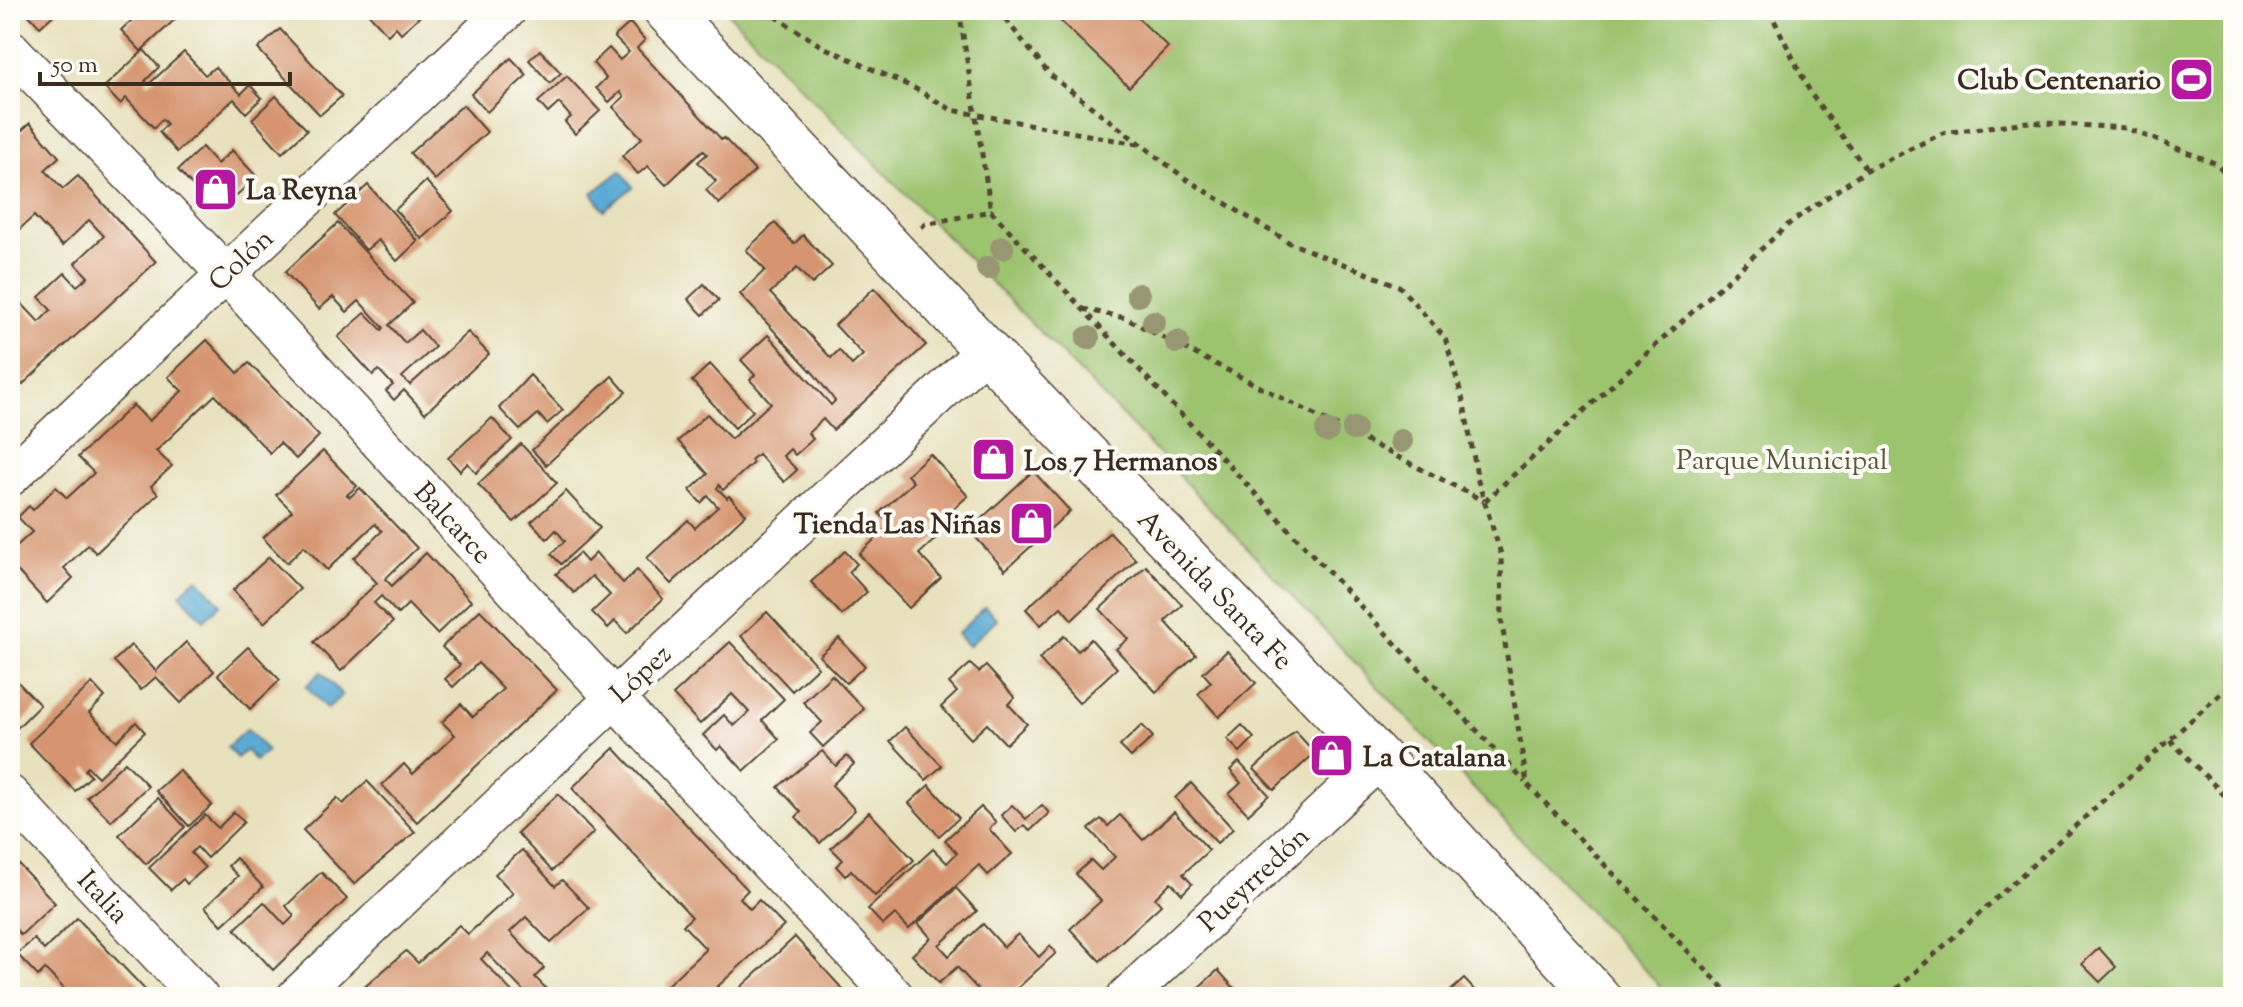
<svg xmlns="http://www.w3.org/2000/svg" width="2243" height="1007" viewBox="0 0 2243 1007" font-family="'Sorts Mill Goudy',serif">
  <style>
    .green { fill: #9cc36e; stroke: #6c7646; stroke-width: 2 }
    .water { fill: #5babd5; stroke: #4b6a7a; stroke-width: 2 }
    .building { fill: #d69570 }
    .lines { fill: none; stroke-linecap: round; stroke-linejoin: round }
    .minor-casing { stroke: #554536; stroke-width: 41 }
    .secondary-casing { stroke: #554536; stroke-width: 47 }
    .path { stroke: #554536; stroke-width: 5; stroke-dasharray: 6 6; stroke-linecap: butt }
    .minor { stroke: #fff; stroke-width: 38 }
    .secondary { stroke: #fff; stroke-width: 44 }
    .tree { fill: #999673 }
    .labels { text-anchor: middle; stroke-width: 8; stroke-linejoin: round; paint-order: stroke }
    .poi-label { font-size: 28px; font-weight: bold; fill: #3b2a1e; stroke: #fdfcf7; text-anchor: start }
    .street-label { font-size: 28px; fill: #3b2a1e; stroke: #fdfcf7 }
    .park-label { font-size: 28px; fill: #585836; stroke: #fdfcf7 }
  </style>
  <rect width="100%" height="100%" fill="#fdfcf7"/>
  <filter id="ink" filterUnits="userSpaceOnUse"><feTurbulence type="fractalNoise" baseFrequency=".0125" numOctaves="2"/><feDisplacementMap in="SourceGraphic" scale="16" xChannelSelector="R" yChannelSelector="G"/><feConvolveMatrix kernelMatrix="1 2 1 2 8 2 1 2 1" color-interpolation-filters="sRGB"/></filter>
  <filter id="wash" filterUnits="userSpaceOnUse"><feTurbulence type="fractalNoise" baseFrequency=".006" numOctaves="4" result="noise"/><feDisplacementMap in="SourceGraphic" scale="32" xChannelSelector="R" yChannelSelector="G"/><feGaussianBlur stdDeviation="1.8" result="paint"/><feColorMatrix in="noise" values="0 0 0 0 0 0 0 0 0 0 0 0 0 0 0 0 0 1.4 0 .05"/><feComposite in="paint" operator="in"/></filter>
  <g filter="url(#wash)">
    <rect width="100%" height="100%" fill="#e8e1be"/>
    <path class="green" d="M725 10H2233V997H1670L1136 430Z"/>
    <g class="water">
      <path d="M621 171 633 187 604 210 592 193Z"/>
      <path d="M197 578 221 604 204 620 180 594Z"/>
      <path d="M985 607 997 619 968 646 957 634Z"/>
      <path d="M321 672 342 695 327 709 306 686Z"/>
      <path d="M247 729 267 751 255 761 246 750 237 758 227 747Z"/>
    </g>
    <g id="blocks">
      <g class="building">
        <path d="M24 10H59L40 27Z"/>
        <path d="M143 10H191L187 15 184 11 141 51 121 30Z"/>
        <path d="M365 10H427L401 33 396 27 388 35Z"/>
        <path d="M1049 10H1130L1168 47 1129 87Z"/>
        <path d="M630 23 645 40 637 48 722 140 724 138 755 171 719 204 706 190 716 181 698 162 707 154 703 150 666 185 648 166 638 174 622 156 642 138 613 107 624 97 620 92 609 102 596 88 606 78 593 63 609 48 620 60 629 52 614 37Z"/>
        <path d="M280 29 342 96 320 115 258 49Z"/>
        <path d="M144 50 159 67 145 81 149 84 184 52 205 75 215 67 241 94 250 85 262 98 246 113 234 99 177 152 159 132 167 124 162 119 154 128 126 98 120 104 104 87Z"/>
        <path d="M540 50 561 73 550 83 529 60Z"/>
        <path d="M511 58 527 75 487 112 471 94Z"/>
        <path d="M567 76 600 111 575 134 565 122 571 117 559 103 548 113 538 102Z"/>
        <path d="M276 96 307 130 282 153 252 119Z"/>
        <path d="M463 105 487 132 435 180 410 153Z"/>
        <path d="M30 123 59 157 45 170 63 189 78 176 156 262 10 396V291L39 322 51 310 39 297 65 273 77 286 88 277 75 263 104 236 89 220 62 246 34 216 10 238V141Z"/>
        <path d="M202 147 217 164 232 150 257 177 231 200H205L178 170Z"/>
        <path d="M426 181 453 211 422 239 395 210Z"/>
        <path d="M368 185 418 241 397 261 378 240 366 250 335 215Z"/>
        <path d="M338 223 413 303 389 325 405 343 420 330 435 347 402 377 410 385 468 332 489 354 425 413 404 390 394 400 386 391 393 385 379 370 373 375 338 337 365 313 382 330 384 328 359 301 347 312 333 297 319 309 285 272Z"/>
        <path d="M775 223 794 244 803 235 832 266 812 284 797 268 770 293 831 358 839 350 852 365 863 355 835 325 874 288 926 345 833 430 823 419 808 433 813 439 795 455 790 449 783 456 797 470 784 482 758 454 751 460 753 463 723 490 719 485 717 488 727 498 729 496 746 514 671 584 647 558 688 520 695 528 718 507 708 496 701 503 690 490 708 474 678 441 707 414 731 439 771 403 750 380 755 375 741 360 768 335 831 405 835 401 814 374 740 294 765 270 746 250Z"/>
        <path d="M704 284 719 300 703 315 688 299Z"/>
        <path d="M207 340 238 373 249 363 319 436 296 459 280 443 270 453 215 395 156 451 172 466 151 486 158 494 96 553 88 545 64 568 73 578 47 603 10 563V552L32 532 18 517 29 506 33 510 56 487 67 498 94 473 78 457 133 405 149 421 182 391 168 377Z"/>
        <path d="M710 364 753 411 735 428 692 381Z"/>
        <path d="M530 375 563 410 547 424 538 414 520 430 499 408Z"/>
        <path d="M612 376 626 392 546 465 532 450Z"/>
        <path d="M492 418 512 440 476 473 468 463 460 471 448 458Z"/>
        <path d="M521 444 557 483 514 522 478 484Z"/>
        <path d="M323 451 357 486 347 495 350 497 360 488 417 548 385 579 392 586 426 553 471 601 437 634 408 604 398 614 381 596 374 603 393 622 341 671 314 642 377 583 354 558 382 531 375 524 327 570 304 546 287 563 263 538 292 511 276 495Z"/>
        <path d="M930 454 968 496 934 526 941 534 919 554 941 578 909 608 859 554 890 525 879 513 913 482 907 475Z"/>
        <path d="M1033 471 1070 511 1005 570 969 530Z"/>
        <path d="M566 491 600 528 561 564 551 554 565 541 556 530 547 539 531 522Z"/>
        <path d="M1110 532 1136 560 1072 620 1061 607 1041 625 1026 609Z"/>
        <path d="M845 551 857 564 849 572 867 592 842 615 811 582Z"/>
        <path d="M579 553 587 562 596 553 623 583 637 570 663 599 627 633 615 621 608 628 592 612 610 595 592 576 574 593 556 574Z"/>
        <path d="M269 557 300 589 264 623 233 590Z"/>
        <path d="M1146 566 1182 605 1165 621 1196 655 1156 692 1116 649 1128 639 1100 609Z"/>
        <path d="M480 610 557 690 417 822 382 785 404 764 413 774 455 735 442 722 461 704 473 717 503 689 478 663 453 687 445 679 460 665 442 647Z"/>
        <path d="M767 612 818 667 792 691 741 636Z"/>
        <path d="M1064 636 1078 651 1091 639 1117 668 1079 703 1039 659Z"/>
        <path d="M839 638 865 666 846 683 819 656Z"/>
        <path d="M186 642 214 671 181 703 156 677 141 690 114 661 131 645 156 671Z"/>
        <path d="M730 642 784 699 762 720 779 739 744 771 721 746 717 750 703 735 724 715 734 726 749 712 732 694 700 724 673 695Z"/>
        <path d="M248 647 280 680 250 709 218 675Z"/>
        <path d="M1227 651 1256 683 1219 717 1198 694 1211 682 1203 673Z"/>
        <path d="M970 664 979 672 986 666 1015 698 1008 704 1027 724 1006 744 987 724 971 739 941 707 957 692 949 683Z"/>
        <path d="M10 674 40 705 14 731 10 727Z"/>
        <path d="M832 675 864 709 823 747 810 733 822 722 803 702Z"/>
        <path d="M92 683 105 697 89 713 117 741 136 722 145 732 98 777 88 767 85 770 91 776 75 791 29 743Z"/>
        <path d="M1142 725 1153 737 1131 757 1120 746Z"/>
        <path d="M1242 725 1254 738 1240 752 1227 739Z"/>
        <path d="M905 727 942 766 926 780 890 741Z"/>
        <path d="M1295 731 1315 753 1274 790 1254 769Z"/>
        <path d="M614 748 748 890 740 898 750 909 759 900 784 926 706 997H676L666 986 706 949 683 925 692 917 572 788Z"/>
        <path d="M822 751 836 766 847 756 854 764 832 785 855 810 820 843 796 817 801 812 778 787Z"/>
        <path d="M125 762 148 786 111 821 87 797Z"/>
        <path d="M1239 762 1269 795 1248 814 1229 794 1241 783 1230 770Z"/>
        <path d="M179 770 212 805 189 826 156 791Z"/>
        <path d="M367 781 415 832 354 884 303 830 337 798 343 804Z"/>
        <path d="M1191 783 1233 829 1217 843 1175 798Z"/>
        <path d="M929 785 959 818 939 836 909 803Z"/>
        <path d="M558 794 594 832 552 871 517 833Z"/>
        <path d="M158 798 185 827 146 864 119 835Z"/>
        <path d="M1012 805 1026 819 1042 805 1049 813 1030 831 1024 825 1016 832 1001 815Z"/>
        <path d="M981 807 996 822 989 829 1012 854 988 875 979 865 909 929 895 914 883 925 868 909 933 849 947 863 957 853 945 840Z"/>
        <path d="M234 812 244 822 207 858 197 847 191 853 205 868 187 884 183 879 171 890 149 868 205 815 218 828Z"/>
        <path d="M869 812 914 860 875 896 851 870 845 876 836 866 843 860 831 848Z"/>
        <path d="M1174 812 1209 850 1183 874 1192 884 1182 894 1171 882 1155 898 1161 905 1100 961 1070 929 1101 901 1076 874 1091 860 1101 870 1115 857 1089 829 1101 819 1108 826 1120 815 1143 840Z"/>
        <path d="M522 850 555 886 562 880 589 908 551 943 526 917 510 932 544 968 535 977 554 997H529L487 953 481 959 517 997H353L406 951 418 963 459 925 468 934 513 893 495 874Z"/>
        <path d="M10 855 55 903 21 935 10 923Z"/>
        <path d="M236 858 263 887 222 925 205 907 238 876 228 866Z"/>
        <path d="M321 872 347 899 273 970 235 929 264 902 285 925 294 916 286 906Z"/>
        <path d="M956 888 977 911 939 945 949 956 983 924 1004 947 1018 934 1039 957 1050 946 1056 953 1008 997H985L957 967 939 983 912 955 931 938 918 923Z"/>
        <path d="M77 918 152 997H72L45 969 38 976 19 956 10 964V942L19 952 34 939 44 950Z"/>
        <path d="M795 937 847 994 844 997H749L740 988Z"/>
        <path d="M2099 948 2116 967 2100 982 2082 964Z"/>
        <path d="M1218 970 1242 997H1188Z"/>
        <path d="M1464 979 1481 997H1444Z"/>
      </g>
    </g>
  </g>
  <g filter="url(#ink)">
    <use href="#blocks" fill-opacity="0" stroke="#554536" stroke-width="2"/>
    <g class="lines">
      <defs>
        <g id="minor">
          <path d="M10 49 225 273 626 711 895 997"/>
          <path d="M10 477 507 10"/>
          <path d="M10 795 199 997"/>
          <path d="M296 997 986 350"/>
          <path d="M1126 997 1380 759"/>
        </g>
        <path id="secondary" d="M666 10 999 364 1380 759 1598 997"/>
      </defs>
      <use href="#minor" class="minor-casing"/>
      <use href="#secondary" class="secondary-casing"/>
      <g class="path">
        <path d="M765 10 821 46 914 88 952 110 1142 145"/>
        <path d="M959 10 991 211"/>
        <path d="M998 10 1050 75 1186 179 1290 243 1399 286 1445 338 1464 404 1478 481 1501 554 1502 624 1527 784 1732 997"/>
        <path d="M1769 10 1811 94 1867 170"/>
        <path d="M921 227 925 224 991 211 1525 782"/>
        <path d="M1083 309 1125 318 1484 501"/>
        <path d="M1485 501 1791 222 1867 170 1943 133 2027 122 2126 128 2217 164 2233 182"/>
        <path d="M2170 740 2233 804"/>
        <path d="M1888 997 2233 682"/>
      </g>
      <use href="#minor" class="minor"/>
      <use href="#secondary" class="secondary"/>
    </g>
    <g class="tree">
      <circle cx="1002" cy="248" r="12"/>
      <circle cx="988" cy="268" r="12"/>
      <circle cx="1138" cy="295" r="12"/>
      <circle cx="1154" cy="322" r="12"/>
      <circle cx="1088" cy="338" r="12"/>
      <circle cx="1177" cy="342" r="12"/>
      <circle cx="1354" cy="429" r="12"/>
      <circle cx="1327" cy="431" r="12"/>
      <circle cx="1401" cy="441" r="12"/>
    </g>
  </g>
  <defs>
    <symbol id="stadium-square" viewBox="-11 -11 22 22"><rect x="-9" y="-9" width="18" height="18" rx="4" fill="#b5179e" stroke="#fdfcf7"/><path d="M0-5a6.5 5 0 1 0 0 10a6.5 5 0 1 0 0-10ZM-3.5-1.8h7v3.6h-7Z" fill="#fff"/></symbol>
    <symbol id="shop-square" viewBox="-11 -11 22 22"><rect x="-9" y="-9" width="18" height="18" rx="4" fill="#b5179e" stroke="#fdfcf7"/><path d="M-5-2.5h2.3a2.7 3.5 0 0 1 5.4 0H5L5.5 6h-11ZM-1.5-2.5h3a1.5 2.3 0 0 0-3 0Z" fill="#fff"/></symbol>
  </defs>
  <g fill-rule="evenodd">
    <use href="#stadium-square" x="2166" y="54" width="51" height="51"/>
    <use href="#shop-square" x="190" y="164" width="51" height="51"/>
    <use href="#shop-square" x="968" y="434" width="51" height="51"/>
    <use href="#shop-square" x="1006" y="498" width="51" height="51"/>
    <use href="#shop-square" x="1306" y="730" width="51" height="51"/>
  </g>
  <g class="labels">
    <g class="poi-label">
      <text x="2161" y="89" text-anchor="end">Club Centenario</text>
      <text x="246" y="199">La Reyna</text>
      <text x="1024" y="470">Los 7 Hermanos</text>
      <text x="1001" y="533" text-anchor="end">Tienda Las Niñas</text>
      <text x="1363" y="766">La Catalana</text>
    </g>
    <g class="street-label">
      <text transform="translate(240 259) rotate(-43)" y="10">Colón</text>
      <text transform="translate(454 522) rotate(47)" y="10">Balcarce</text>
      <text transform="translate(1216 589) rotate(46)" y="10">Avenida Santa Fe</text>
      <text transform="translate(640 673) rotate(-43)" y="10">López</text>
      <text transform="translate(1253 878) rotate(-43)" y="10">Pueyrredón</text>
      <text transform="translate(104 896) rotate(47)" y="10">Italia</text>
    </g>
    <g class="park-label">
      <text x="1782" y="469">Parque Municipal</text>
    </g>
  </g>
  <rect width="2243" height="1007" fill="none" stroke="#fdfcf7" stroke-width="40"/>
  <path d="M40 72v12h250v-12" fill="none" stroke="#3b2a1e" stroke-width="4"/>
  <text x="52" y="72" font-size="24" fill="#3b2a1e" stroke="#fdfcf7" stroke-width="6" paint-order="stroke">50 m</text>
</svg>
